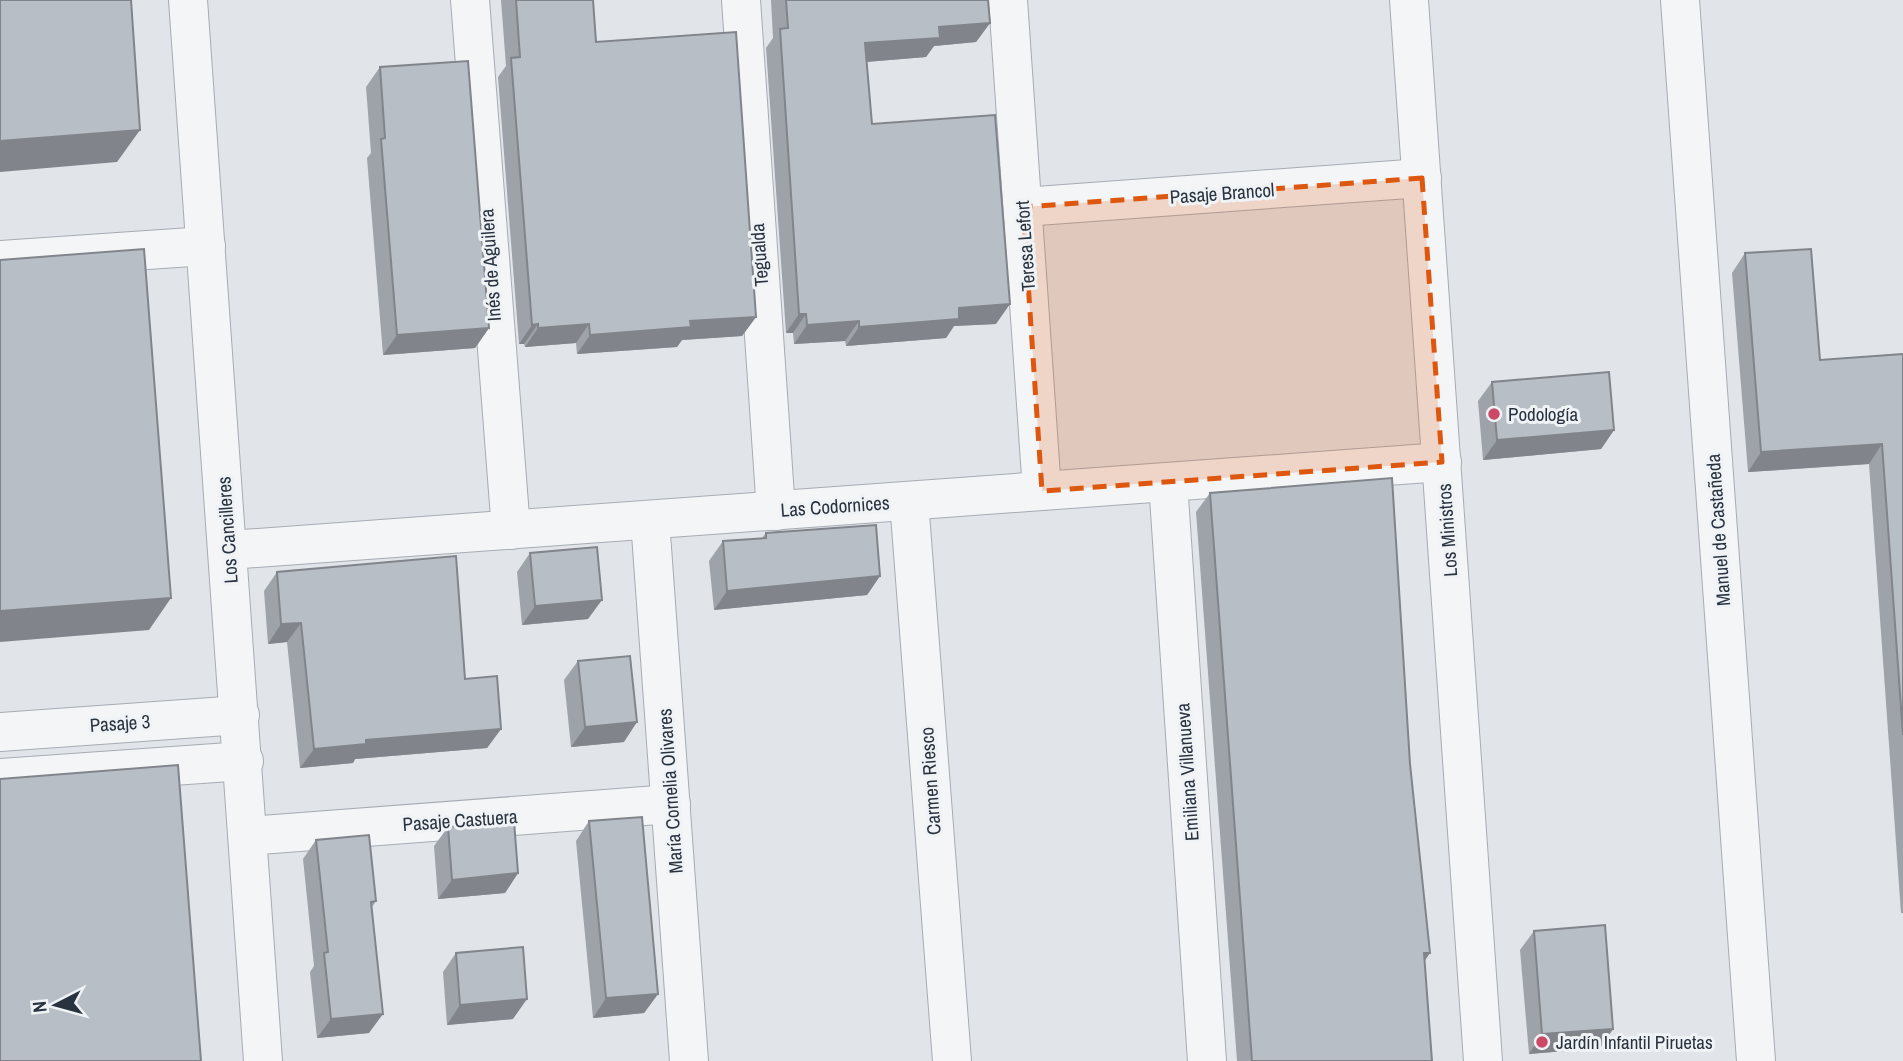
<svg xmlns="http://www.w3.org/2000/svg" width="1903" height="1061" viewBox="0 0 1903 1061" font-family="'Archivo Narrow',sans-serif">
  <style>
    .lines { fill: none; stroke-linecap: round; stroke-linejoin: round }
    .street-casing { stroke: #a6acb3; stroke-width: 40 }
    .street { stroke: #f3f5f7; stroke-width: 38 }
    .wall { fill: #9ea3aa }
    .shaded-wall { fill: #81858b }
    .building { fill: #b8bec6; stroke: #81858b; stroke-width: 2 }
    .marked { fill: #de570f; fill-opacity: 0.2; stroke: #de570f; stroke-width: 5; stroke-dasharray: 14 9; stroke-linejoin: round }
    .poi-dot { fill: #cb4967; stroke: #f0f3f6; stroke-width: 2.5 }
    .labels { text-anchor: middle; stroke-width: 6; stroke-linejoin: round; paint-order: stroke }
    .street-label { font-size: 19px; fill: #293340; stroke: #f0f3f6 }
    .poi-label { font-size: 19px; fill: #293340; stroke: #f0f3f6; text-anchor: start }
  </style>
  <rect width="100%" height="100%" fill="#e1e5e9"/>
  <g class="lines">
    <defs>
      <g id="street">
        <path d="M188 0 263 1061"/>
        <path d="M470 0 511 530"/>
        <path d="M741 0 776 511"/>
        <path d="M1008 0 1042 491"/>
        <path d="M1409 0 1483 1061"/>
        <path d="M1680 0 1756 1061"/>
        <path d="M1023 207 1422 178"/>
        <path d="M0 260 206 246"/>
        <path d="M1168 482 1207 1061"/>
        <path d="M909 501 952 1061"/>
        <path d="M650 520 689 1061"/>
        <path d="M229 550 1442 462"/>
        <path d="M0 732 240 715"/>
        <path d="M0 778 244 761"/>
        <path d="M248 836 671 804"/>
      </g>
    </defs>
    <use href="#street" class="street-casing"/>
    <use href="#street" class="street"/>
  </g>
  <g class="wall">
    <path d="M501 0H593L596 42 756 317 742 336 682 340 677 347 577 354 576 343 525 347 524 344H519L498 77 506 66Z"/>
    <path d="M771 0H988L990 23 976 42 934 46 926 57 867 62 872 124 996 324 954 326 946 338 846 346 845 341 794 344 793 333H786L766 48 773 38Z"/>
    <path d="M380 67 489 328 475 348 383 355 367 158 371 153 366 87Z"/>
    <path d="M1745 253 1820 360 1903 354V913H1901L1869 464 1748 472 1732 273Z"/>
    <path d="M1492 382 1614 430 1601 449 1483 460 1478 401Z"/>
    <path d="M1210 493 1410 764 1432 1061H1237L1196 512Z"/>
    <path d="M766 533 880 576 867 595 714 610 709 561 723 541 762 538Z"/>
    <path d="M530 553 588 619 522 625 517 572Z"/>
    <path d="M277 572 465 679 501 729 487 748 355 759 353 763 300 768 287 642 268 644 264 591Z"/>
    <path d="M578 661 624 742 571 747 564 680Z"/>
    <path d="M589 821 658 994 644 1013 593 1018 576 841Z"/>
    <path d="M448 827 518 873 505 893 438 899 434 846Z"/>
    <path d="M316 840 376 901 372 907 369 1033 317 1038 310 972 314 966 303 859Z"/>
    <path d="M1534 931 1613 1029 1600 1048 1529 1054 1520 950Z"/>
    <path d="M456 953 513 1019 447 1025 443 972Z"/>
  </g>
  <g class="shaded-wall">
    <path d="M990 23 976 42 934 46 926 57 852 63 865 43 939 27Z"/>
    <path d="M140 130 117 162 0 172V141Z"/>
    <path d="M1010 304 996 324 954 326 946 338 846 346 859 327 959 308Z"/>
    <path d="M799 314H806L793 333H786Z"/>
    <path d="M756 317 742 336 682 340 677 347 577 354 590 335 690 321Z"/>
    <path d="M859 321 845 341 794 344 807 325Z"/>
    <path d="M538 324 524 344H519L532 325Z"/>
    <path d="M589 324 576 343 525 347 538 328Z"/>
    <path d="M489 328 475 348 383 355 397 335Z"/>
    <path d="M1614 430 1601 449 1483 460 1497 440Z"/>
    <path d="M1882 444 1869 464 1748 472 1761 452Z"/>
    <path d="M880 576 867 595 714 610 727 591Z"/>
    <path d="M171 598 149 630 0 642V611Z"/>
    <path d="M602 600 588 619 522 625 535 606Z"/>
    <path d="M301 623 287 642 268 644 281 624Z"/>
    <path d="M637 722 624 742 571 747 585 727Z"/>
    <path d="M501 729 487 748 355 759 353 763 300 768 314 749 366 740Z"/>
    <path d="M518 873 505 893 438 899 452 880Z"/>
    <path d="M1424 953H1430L1417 972Z"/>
    <path d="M658 994 644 1013 593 1018 606 998Z"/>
    <path d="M527 999 513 1019 447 1025 460 1005Z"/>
    <path d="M383 1014 369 1033 317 1038 331 1019Z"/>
    <path d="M1613 1029 1600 1048 1529 1054 1542 1034Z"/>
  </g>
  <g class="building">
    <path d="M0 0H131L140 130 0 141Z"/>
    <path d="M516 0H593L596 42 736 32 756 317 690 321 691 327 590 335 589 324 538 328V324L532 325 511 58 520 57Z"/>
    <path d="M786 0H988L990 23 939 27 940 38 865 43 872 124 995 115 1010 304 959 308V319L859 327V321L807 325 806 314H799L780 29 788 28Z"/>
    <path d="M468 61 489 328 397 335 381 139 385 138 380 67Z"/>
    <path d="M144 249 171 598 0 611V260Z"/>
    <path d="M1811 249 1820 360 1903 354V735L1882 444 1761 452 1745 253Z"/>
    <path d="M1609 372 1614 430 1497 440 1492 382Z"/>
    <path d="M1392 478 1410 764 1430 953H1424L1432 1061H1252L1210 493Z"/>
    <path d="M876 525 880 576 727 591 723 541 766 538V533Z"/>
    <path d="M597 547 602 600 535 606 530 553Z"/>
    <path d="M456 556 465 679 497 676 501 729 366 740V744L314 749 301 623 281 624 277 572Z"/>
    <path d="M630 656 637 722 585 727 578 661Z"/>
    <path d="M178 765 201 1061H0V779Z"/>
    <path d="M642 817 658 994 606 998 589 821Z"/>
    <path d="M514 821 518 873 452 880 448 827Z"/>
    <path d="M369 835 376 901 371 902 383 1014 331 1019 324 953 328 952 316 840Z"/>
    <path d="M1605 925 1613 1029 1542 1034 1534 931Z"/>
    <path d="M523 947 527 999 460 1005 456 953Z"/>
  </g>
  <path class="marked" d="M1422 178 1442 462 1042 491 1023 207Z"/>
  <g class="poi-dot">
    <circle cx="1494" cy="414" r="7"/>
    <circle cx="1542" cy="1042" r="7"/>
  </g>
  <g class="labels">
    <g class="street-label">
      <text transform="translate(1222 193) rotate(-4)" y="7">Pasaje Brancol</text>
      <text transform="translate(1025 246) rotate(-94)" y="7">Teresa Lefort</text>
      <text transform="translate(759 255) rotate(-94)" y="7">Tegualda</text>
      <text transform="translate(490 265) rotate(-94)" y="7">Inés de Aguilera</text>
      <text transform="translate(835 506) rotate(-4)" y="7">Las Codornices</text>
      <text transform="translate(227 530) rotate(-94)" y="7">Los Cancilleres</text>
      <text transform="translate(1447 530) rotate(-94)" y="7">Los Ministros</text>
      <text transform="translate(1718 530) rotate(-94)" y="7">Manuel de Castañeda</text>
      <text transform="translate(120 723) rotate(-4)" y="7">Pasaje 3</text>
      <text transform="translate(1187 772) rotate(-94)" y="7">Emiliana Villanueva</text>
      <text transform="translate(930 781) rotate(-94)" y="7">Carmen Riesco</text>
      <text transform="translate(670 791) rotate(-94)" y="7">María Cornelia Olivares</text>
      <text transform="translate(460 820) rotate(-4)" y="7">Pasaje Castuera</text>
    </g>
    <g class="poi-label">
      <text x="1508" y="421">Podología</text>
      <text x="1556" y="1049">Jardín Infantil Piruetas</text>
    </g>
  </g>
  <g transform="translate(56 1005) rotate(264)" stroke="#f0f3f6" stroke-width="5" paint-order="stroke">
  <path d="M0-5L12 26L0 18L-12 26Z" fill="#293340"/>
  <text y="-10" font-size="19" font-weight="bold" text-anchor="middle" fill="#293340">N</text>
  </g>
</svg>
